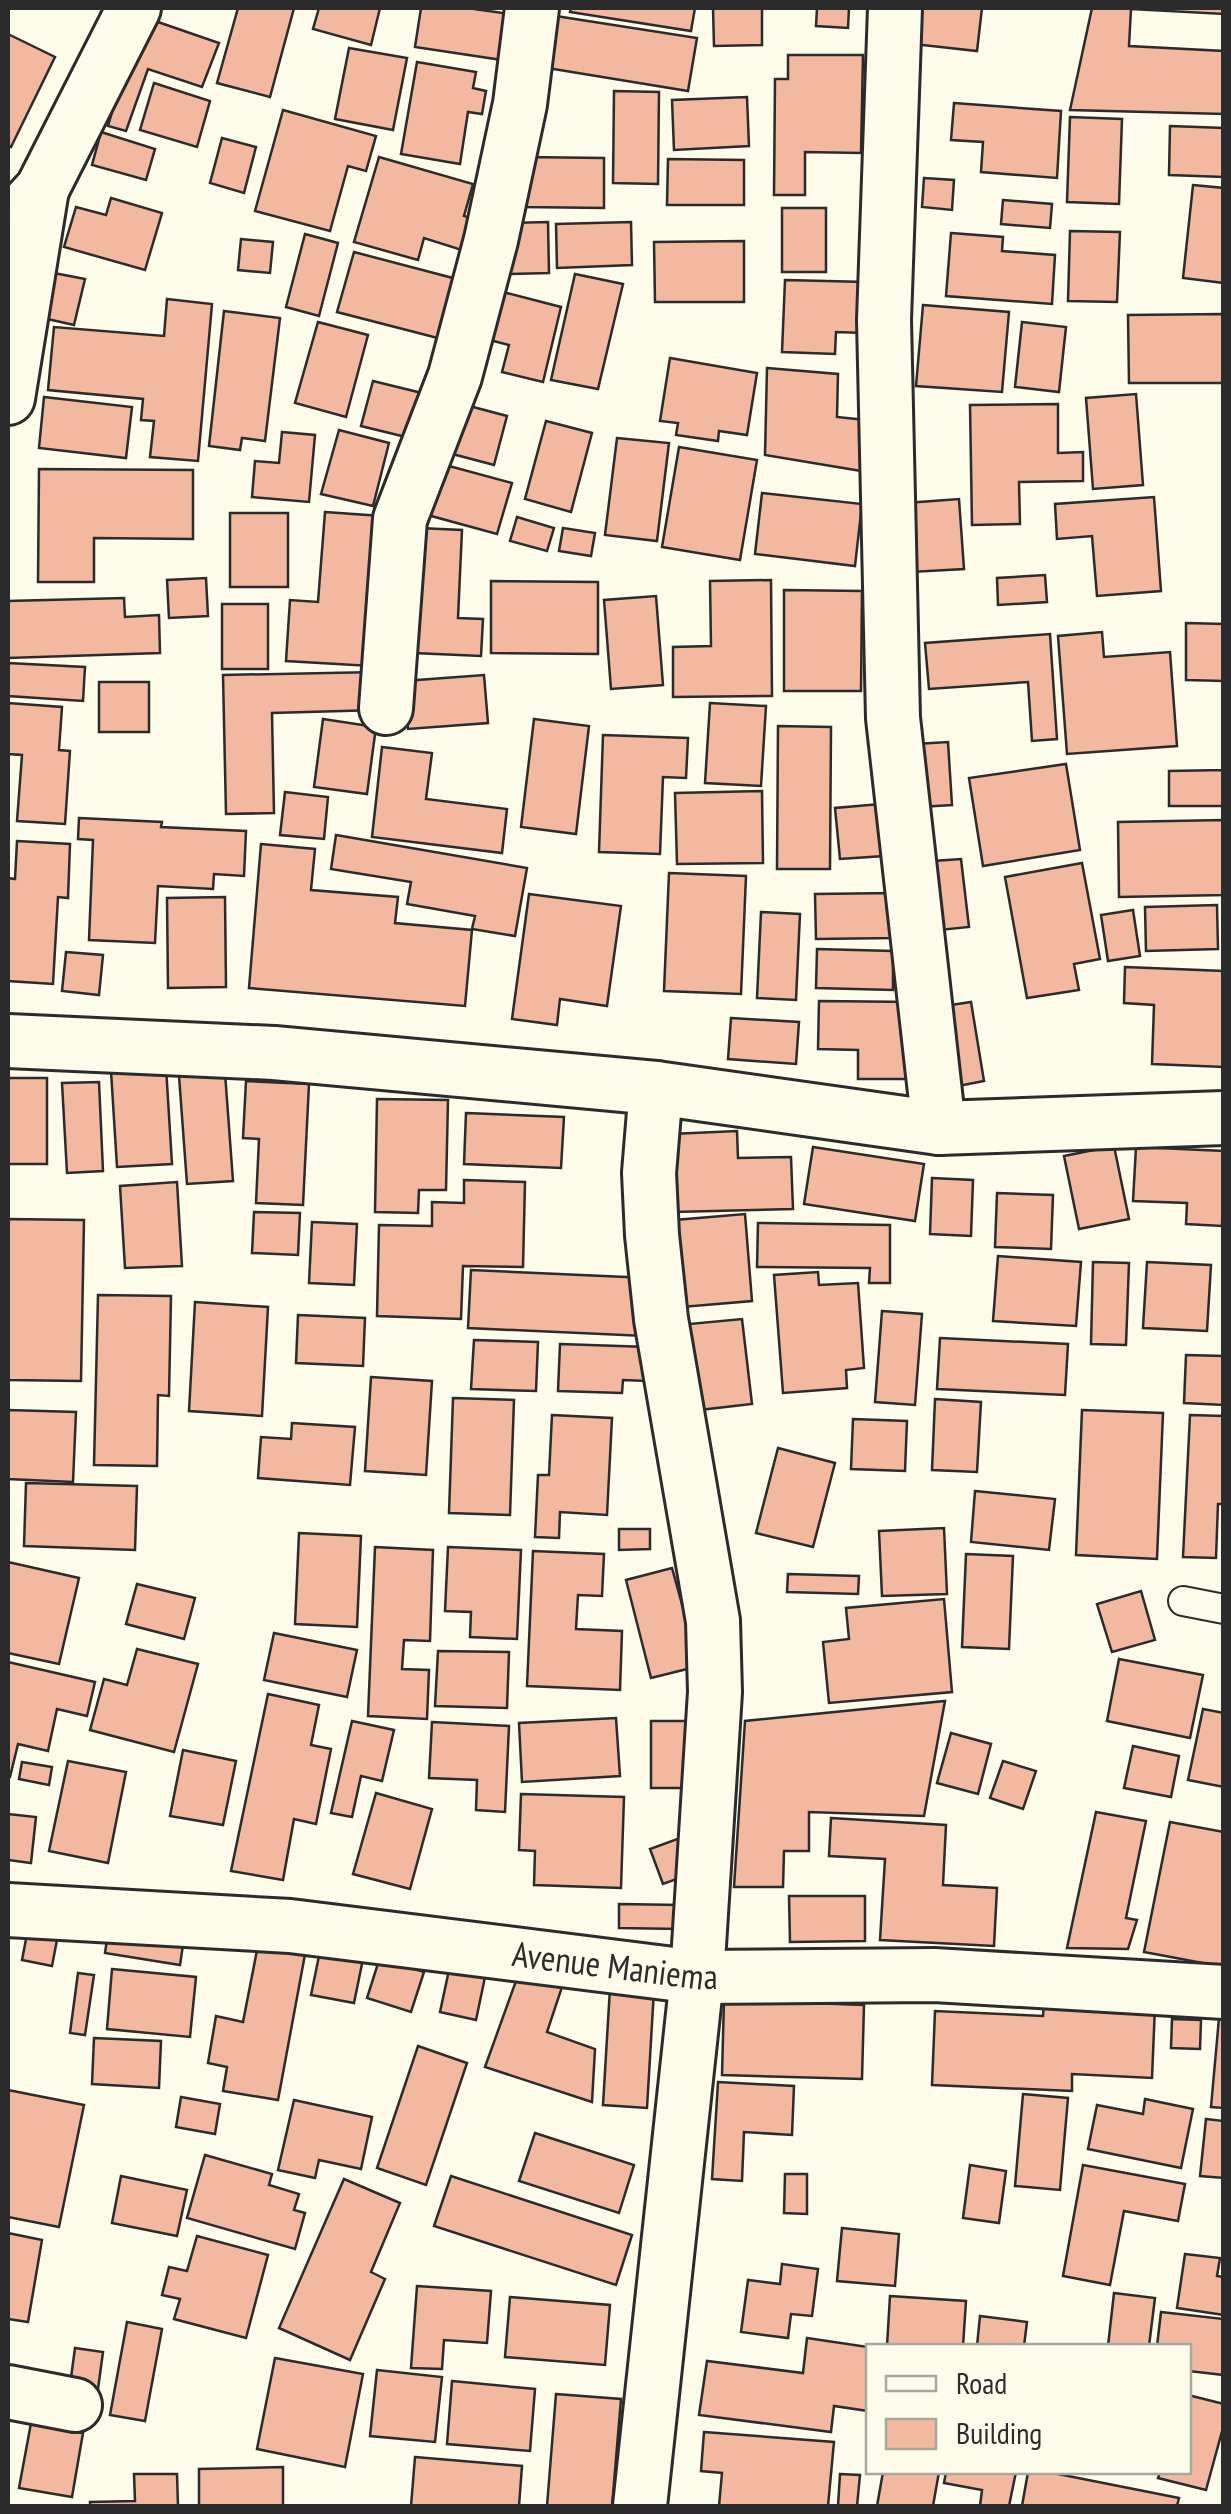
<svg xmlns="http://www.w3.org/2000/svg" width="1231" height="2514" viewBox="0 0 1231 2514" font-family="'PT Sans Narrow',sans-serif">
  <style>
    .building { fill: #f2b8a0; stroke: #2b2b2b; stroke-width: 2.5 }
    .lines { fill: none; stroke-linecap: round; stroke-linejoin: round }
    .lane-casing { stroke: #2b2b2b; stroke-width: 32 }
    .street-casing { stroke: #2b2b2b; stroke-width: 58 }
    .lane { stroke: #fdfbea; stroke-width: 28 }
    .street { stroke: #fdfbea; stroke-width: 52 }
    .labels { text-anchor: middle; stroke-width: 8; stroke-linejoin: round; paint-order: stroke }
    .street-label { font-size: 35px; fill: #2b2b2b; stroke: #fdfbea }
  </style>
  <rect width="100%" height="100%" fill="#fdfbea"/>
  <g class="building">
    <path d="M238 8H294L270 97 217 83Z"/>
    <path d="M319 8H380L371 45 313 29Z"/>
    <path d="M421 8H467L510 14 502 60 415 47Z"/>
    <path d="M571 8H695L691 31 570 12Z"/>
    <path d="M713 8H762V45L714 46Z"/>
    <path d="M817 8H849L848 28 816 26Z"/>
    <path d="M917 8H982L977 51 913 44Z"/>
    <path d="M1092 8H1224V14L1131 9 1129 46 1224 51V114L1070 110Z"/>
    <path d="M543 14 697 38 688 91 535 66Z"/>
    <path d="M158 22 219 43 202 87 148 69 126 131 108 126 133 40Z"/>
    <path d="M8 34 55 57 11 147 8 145Z"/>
    <path d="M349 48 407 58 393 130 335 119Z"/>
    <path d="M788 55H863L861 153 805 152V195H774L775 79H788Z"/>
    <path d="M417 62 476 72 473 88 486 91 482 114 468 112 460 164 401 154Z"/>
    <path d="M154 83 210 101 197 147 140 130Z"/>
    <path d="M614 91 659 92 658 184 613 183Z"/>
    <path d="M747 97 749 146 674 150 672 100Z"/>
    <path d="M954 103 1061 111 1057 178 981 172 983 142 951 140Z"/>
    <path d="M283 110 376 136 366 171 348 166 330 231 255 211Z"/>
    <path d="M1070 117 1122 119 1119 204 1067 202Z"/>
    <path d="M1170 126 1224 128V177L1169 175Z"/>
    <path d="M101 132 155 149 146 180 92 165Z"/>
    <path d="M222 138 256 147 244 193 210 183Z"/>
    <path d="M379 157 473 184 464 216 478 220 468 252 424 238 418 260 354 242Z"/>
    <path d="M524 157 604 158V208L523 207Z"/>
    <path d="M668 159 744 160V205H667Z"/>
    <path d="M924 178 954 180 952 210 922 207Z"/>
    <path d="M1193 185 1224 188V283L1183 278Z"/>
    <path d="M111 198 162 213 145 270 64 247 76 207 106 215Z"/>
    <path d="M1003 200 1052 204 1050 228 1001 224Z"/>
    <rect x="782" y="208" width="44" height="64"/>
    <path d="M548 222 549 273 510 274 508 223Z"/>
    <path d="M631 222 632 265 557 268 556 224Z"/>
    <path d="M1070 231 1120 232 1117 302 1068 301Z"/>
    <path d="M951 233 1003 237 1002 251 1055 255 1052 304 946 296Z"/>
    <path d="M305 234 338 243 319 316 286 307Z"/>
    <path d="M241 239 273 242 270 273 238 270Z"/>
    <path d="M744 241V302H655L654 242Z"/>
    <path d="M354 252 468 282 453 342 337 312Z"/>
    <path d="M54 273 85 279 74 325 43 318Z"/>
    <path d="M575 274 623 284 598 389 551 380Z"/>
    <path d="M785 280 866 282 864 333 836 332 835 354 782 352Z"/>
    <path d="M499 291 561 307 543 382 502 372 509 345 486 339Z"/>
    <path d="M167 299 212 304 198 461 150 457 154 421 141 420 143 399 48 390 54 327 164 336Z"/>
    <path d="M923 305 1009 312 1002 392 916 386Z"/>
    <path d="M224 311 280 318 265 441 242 438 240 450 209 446Z"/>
    <path d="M1224 314V383H1129L1128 315Z"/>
    <path d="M318 322 368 335 346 417 295 403Z"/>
    <path d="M1022 322 1066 327 1059 392 1015 387Z"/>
    <path d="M670 358 757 373 747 435 719 431 718 441 676 435 678 423 660 421Z"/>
    <path d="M767 368 838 374 837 417 865 420 867 472 765 455Z"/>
    <path d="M373 381 434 396 422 441 361 426Z"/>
    <path d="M1136 394 1143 485 1093 489 1086 398Z"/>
    <path d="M44 397 132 407 126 458 39 448Z"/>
    <path d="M458 403 507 416 494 465 445 452Z"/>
    <path d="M1058 404V453L1083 452V481L1019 482 1020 524 972 525 970 405Z"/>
    <path d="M546 421 592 433 571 512 525 499Z"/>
    <path d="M339 430 389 443 373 506 321 494Z"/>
    <path d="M282 432 315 435 309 502 252 497 255 461 279 463Z"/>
    <path d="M617 438 669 443 657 541 605 535Z"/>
    <path d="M679 447 757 460 740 560 662 547Z"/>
    <path d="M438 463 512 483 497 534 424 514Z"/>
    <path d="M39 469 193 470V539L94 538V582H38Z"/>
    <path d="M762 493 862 504 855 566 755 554Z"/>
    <path d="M1154 497 1161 591 1097 596 1092 536 1057 539 1055 504Z"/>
    <path d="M959 499 964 569 911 572 906 503Z"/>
    <path d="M325 512 381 516 371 666 286 661 290 600 318 602Z"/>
    <rect x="230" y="513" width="58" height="74"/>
    <path d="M517 517 554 528 547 551 510 541Z"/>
    <path d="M419 528 462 530 458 618 483 619 481 656 414 653Z"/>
    <path d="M563 528 595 533 591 556 559 551Z"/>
    <path d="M1045 575 1047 602 998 605 997 578Z"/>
    <path d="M206 578 208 616 169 618 167 580Z"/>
    <path d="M771 580 772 696 673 697V647L711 646 710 581Z"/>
    <path d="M491 581 598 582V654L491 653Z"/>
    <path d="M784 590 862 591 861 691H784Z"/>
    <path d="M656 596 663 685 611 689 604 600Z"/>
    <path d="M124 598 125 617 159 615 160 653 8 658V601Z"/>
    <rect x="222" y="604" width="46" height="65"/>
    <path d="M1186 623 1224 624V681L1186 680Z"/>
    <path d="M1102 632 1104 657 1170 652 1177 746 1067 754 1058 636Z"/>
    <path d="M1050 634 1057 739 1032 741 1028 682 929 689 925 643Z"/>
    <path d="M8 663 85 667 83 701 8 696Z"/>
    <path d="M376 672 377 710 272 713 274 813 226 814 223 675Z"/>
    <path d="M484 675 488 723 408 729 404 681Z"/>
    <rect x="99" y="682" width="50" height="50"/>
    <path d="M8 703 62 707 59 750 70 751 65 824 17 821 22 755 8 754Z"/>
    <path d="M710 703 766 706 761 786 705 783Z"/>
    <path d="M1223 704 1224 806H1169V771L1223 770Z"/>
    <path d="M323 719 376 727 367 794 314 787Z"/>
    <path d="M534 719 589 726 576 834 521 827Z"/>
    <path d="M778 726 831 727 830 869H777Z"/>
    <path d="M603 735 688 738 686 778 663 777 660 854 599 852Z"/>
    <path d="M948 742 952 805 920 807 916 744Z"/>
    <path d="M382 747 432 753 426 799 507 809 502 853 372 837Z"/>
    <path d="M1066 764 1080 850 983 866 969 778Z"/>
    <path d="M762 791 763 863 677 864 675 793Z"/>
    <path d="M285 792 328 797 324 839 280 835Z"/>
    <path d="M880 804 884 856 840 859 835 808Z"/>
    <path d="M79 818 162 822 161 827 246 831 244 876 214 874 213 889 158 886 155 943 89 940 93 840 78 839Z"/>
    <path d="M1224 820V895L1119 897 1118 822Z"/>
    <path d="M336 835 527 868 515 936 472 929 475 916 407 904 411 882 331 869Z"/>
    <path d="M17 841 70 844 68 898 58 897 53 984 8 981V878L15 879Z"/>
    <path d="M261 844 315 849 311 890 398 897 395 923 472 930 465 1006 249 988Z"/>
    <path d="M961 859 969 927 940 930 933 861Z"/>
    <path d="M1082 863 1100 959 1074 964 1079 990 1027 998 1005 877Z"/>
    <path d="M669 873 746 876 741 994 664 991Z"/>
    <path d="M894 893V938L816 939 815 894Z"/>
    <path d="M529 894 621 906 607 1006 560 999 557 1025 512 1019Z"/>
    <path d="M225 897 226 987 168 988 167 898Z"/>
    <path d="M1217 905 1218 949 1146 951 1145 907Z"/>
    <path d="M1133 910 1140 956 1108 961 1101 915Z"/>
    <path d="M761 912 800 914 796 1000 757 998Z"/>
    <path d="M817 949 893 951V990L816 988Z"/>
    <path d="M66 952 103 955 99 995 62 991Z"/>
    <path d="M1125 967 1224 971V1067L1152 1064 1154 1005 1124 1003Z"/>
    <path d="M819 1001 913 1002 912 1079H858V1050L818 1049Z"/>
    <path d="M971 1002 984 1081 958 1086 944 1006Z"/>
    <path d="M731 1018 799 1022 796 1064 728 1059Z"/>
    <path d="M166 1067 172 1164 117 1167 111 1071Z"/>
    <path d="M225 1073 233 1181 187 1184 179 1076Z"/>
    <rect x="8" y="1078" width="39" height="86"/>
    <path d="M246 1081 309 1084 303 1205 256 1203 259 1139 243 1138Z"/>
    <path d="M99 1082 103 1171 67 1173 62 1083Z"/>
    <path d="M377 1099 448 1100 446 1190H419L418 1213 375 1212Z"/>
    <path d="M466 1113 564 1117 561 1168 464 1164Z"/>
    <path d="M737 1131 738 1158 791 1157 793 1209 674 1212 671 1134Z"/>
    <path d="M1114 1146 1129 1219 1079 1229 1064 1156Z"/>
    <path d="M813 1147 924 1164 915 1221 804 1204Z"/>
    <path d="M1136 1147 1224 1151 1222 1226 1186 1224 1187 1203 1133 1201Z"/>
    <path d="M932 1178 973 1180 971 1236 930 1234Z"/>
    <path d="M464 1180 525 1182 523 1267 463 1266 461 1319 377 1316 379 1225 432 1226V1202L464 1203Z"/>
    <path d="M177 1182 182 1266 125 1268 120 1186Z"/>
    <path d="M997 1193 1053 1195 1051 1249 995 1247Z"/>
    <path d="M254 1212 300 1213 298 1255 252 1253Z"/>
    <path d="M745 1214 752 1301 682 1307 675 1220Z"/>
    <path d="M8 1219 84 1220 81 1381 8 1380Z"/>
    <path d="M312 1222 357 1224 354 1285 309 1283Z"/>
    <path d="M758 1223 890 1225V1283H869L870 1268 757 1267Z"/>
    <path d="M998 1256 1081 1262 1076 1326 993 1321Z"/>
    <path d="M1093 1262 1129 1263 1126 1345 1091 1344Z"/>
    <path d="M1147 1262 1211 1265 1207 1331 1143 1328Z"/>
    <path d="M471 1270 648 1278 645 1336 468 1328Z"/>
    <path d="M818 1272 819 1285 858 1283 864 1368 846 1370 847 1388 783 1393 774 1275Z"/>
    <path d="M98 1295 171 1296 169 1396 158 1395 157 1466 94 1465Z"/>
    <path d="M195 1302 268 1307 262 1416 189 1411Z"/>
    <path d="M882 1311 922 1314 915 1405 875 1402Z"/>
    <path d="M298 1315 365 1318 363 1366 296 1363Z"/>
    <path d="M742 1319 752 1404 699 1410 689 1324Z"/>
    <path d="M940 1338 1068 1344 1065 1395 937 1389Z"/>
    <path d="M474 1340 538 1342 536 1391 471 1389Z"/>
    <path d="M560 1344 648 1347 647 1381 623 1380 622 1393 558 1391Z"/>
    <path d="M1186 1355 1224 1356V1405L1184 1403Z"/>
    <path d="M371 1377 432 1381 426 1475 365 1471Z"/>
    <path d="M453 1398 514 1400 510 1515 449 1513Z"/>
    <path d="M935 1399 981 1402 977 1472 932 1470Z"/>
    <path d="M8 1410 76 1412 73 1482 8 1479Z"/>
    <path d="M1082 1410 1163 1413 1157 1559 1076 1555Z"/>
    <path d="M552 1415 612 1418 607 1515 560 1512 559 1538 535 1537 538 1475H549Z"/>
    <path d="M1190 1415 1224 1416V1504H1218L1216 1558 1183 1557Z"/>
    <path d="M853 1419 907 1421 905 1471 851 1469Z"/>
    <path d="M292 1423 355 1427 350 1485 258 1478 261 1437 291 1439Z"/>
    <path d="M778 1448 835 1463 813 1547 756 1533Z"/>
    <path d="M26 1483 137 1486 135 1550 24 1546Z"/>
    <path d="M975 1491 1055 1499 1049 1550 971 1542Z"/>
    <path d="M944 1528 947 1594 882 1596 879 1531Z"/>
    <path d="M619 1529H650V1549L619 1550Z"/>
    <path d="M299 1533 361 1536 357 1627 295 1624Z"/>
    <path d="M375 1547 433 1550 430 1641 404 1640 402 1669 429 1670 427 1719 368 1716Z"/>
    <path d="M448 1547 521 1550 517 1639 470 1637 471 1612 445 1611Z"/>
    <path d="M533 1551 604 1554 602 1596 578 1595 576 1629 622 1631 620 1690 527 1686Z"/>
    <path d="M966 1554 1013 1556 1009 1649 962 1647Z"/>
    <path d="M8 1562 79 1578 59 1664 8 1653Z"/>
    <path d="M672 1568 699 1666 651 1678 626 1580Z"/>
    <path d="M788 1574 859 1576 858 1594 787 1592Z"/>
    <path d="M137 1584 195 1598 184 1639 126 1624Z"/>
    <path d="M1141 1591 1155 1640 1112 1652 1097 1604Z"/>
    <path d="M944 1599 952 1692 829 1703 823 1642 849 1639 846 1608Z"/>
    <path d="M274 1633 357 1650 347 1697 264 1680Z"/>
    <path d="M137 1649 198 1664 174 1752 90 1730 104 1679 127 1685Z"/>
    <path d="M438 1651 509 1652 507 1708 435 1706Z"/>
    <path d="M1119 1659 1203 1675 1190 1738 1107 1721Z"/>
    <path d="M8 1662 95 1682 87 1716 57 1709 48 1751 18 1744 10 1777H8Z"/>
    <path d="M268 1694 319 1705 311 1745 331 1749 316 1824 294 1819 283 1880 231 1871Z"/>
    <path d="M945 1701 924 1816 809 1812V1851H784L783 1887H734L745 1721Z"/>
    <path d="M1203 1709 1224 1713V1787L1188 1780Z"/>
    <path d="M616 1718 620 1776 522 1782 519 1723Z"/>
    <path d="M352 1721 394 1730 382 1781 361 1776 352 1817 331 1813Z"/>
    <path d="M651 1721H693L694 1788H651Z"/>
    <path d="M432 1722 509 1726 505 1812 476 1810 477 1780 429 1778Z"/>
    <path d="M951 1733 991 1744 978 1794 937 1783Z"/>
    <path d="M1133 1746 1179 1756 1171 1797 1124 1788Z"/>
    <path d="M183 1750 236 1761 223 1825 170 1816Z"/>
    <path d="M68 1761 126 1772 108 1863 49 1851Z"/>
    <path d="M1003 1761 1036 1771 1023 1809 990 1798Z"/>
    <path d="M22 1762 52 1767 49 1785 19 1779Z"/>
    <path d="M376 1793 432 1809 410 1889 353 1874Z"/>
    <path d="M521 1794 624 1797 621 1888 534 1885 535 1851 519 1850Z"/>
    <path d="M1096 1812 1146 1821 1126 1918 1137 1920 1128 1949 1067 1948Z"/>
    <path d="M8 1814 36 1817 31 1863 8 1860Z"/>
    <path d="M831 1818 946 1825 943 1885 997 1888 994 1946 880 1940 885 1859 829 1856Z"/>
    <path d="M1170 1822 1224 1832V1967L1144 1952Z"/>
    <path d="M680 1838 693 1873 663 1884 650 1849Z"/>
    <path d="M789 1896H865V1941L790 1942Z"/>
    <path d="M619 1904 680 1905V1929L619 1928Z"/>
    <path d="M108 1933 183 1945 180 1965 105 1953Z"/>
    <path d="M27 1934 57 1940 52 1966 22 1960Z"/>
    <path d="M259 1940 306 1949 278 2100 223 2091 227 2067 208 2063 216 2016 243 2022Z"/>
    <path d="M320 1951 363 1959 354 2003 311 1995Z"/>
    <path d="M380 1957 424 1972 411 2012 367 1998Z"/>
    <path d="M521 1967 564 1981 547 2032 595 2049 592 2102 485 2067Z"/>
    <path d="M112 1969 196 1977 190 2037 107 2029Z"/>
    <path d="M449 1970 485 1977 476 2020 440 2012Z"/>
    <path d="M78 1973 94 1975 85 2035 70 2033Z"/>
    <path d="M610 1988 654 1990 647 2108 603 2105Z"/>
    <path d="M724 2000 864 2005 862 2079 722 2075Z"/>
    <path d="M1044 2002 1155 2006 1152 2078 1072 2074V2091L932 2085 935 2011 1043 2016Z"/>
    <path d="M1219 2018H1224V2108L1211 2107Z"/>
    <path d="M1172 2019 1201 2020 1200 2049 1171 2048Z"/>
    <path d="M94 2038 161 2041 159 2088 92 2084Z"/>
    <path d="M418 2046 467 2063 426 2185 377 2168Z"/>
    <path d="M718 2082 794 2086 792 2135 744 2132 742 2181 712 2179Z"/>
    <path d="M8 2090 84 2105 59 2227 8 2217Z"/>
    <path d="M1023 2094 1068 2098 1060 2190 1015 2186Z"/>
    <path d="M181 2097 220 2104 215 2134 176 2127Z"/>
    <path d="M1145 2099 1193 2109 1181 2168 1088 2149 1097 2105 1143 2114Z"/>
    <path d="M294 2100 372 2117 361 2169 319 2160 315 2178 278 2170Z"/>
    <path d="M1206 2119 1224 2121V2178L1200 2176Z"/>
    <path d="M535 2133 634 2165 619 2213 519 2181Z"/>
    <path d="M205 2155 272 2174 269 2185 299 2194 294 2210 305 2213 295 2249 187 2218Z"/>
    <path d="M970 2165 1006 2171 999 2223 963 2218Z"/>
    <path d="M1083 2165 1185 2184 1178 2221 1124 2211 1110 2285 1063 2276Z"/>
    <path d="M785 2174H807V2214L784 2213Z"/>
    <path d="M121 2176 187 2190 177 2236 112 2223Z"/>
    <path d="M451 2176 632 2235 616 2285 434 2226Z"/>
    <path d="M344 2179 400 2203 371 2272 385 2279 350 2360 279 2328Z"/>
    <path d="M842 2228 899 2234 895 2286 837 2281Z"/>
    <path d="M8 2233 42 2240 28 2322 8 2319Z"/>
    <path d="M197 2236 268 2255 246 2338 174 2319 180 2299 162 2295 169 2267 187 2271Z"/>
    <path d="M1185 2254 1220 2258 1217 2276 1224 2277V2315L1177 2308Z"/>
    <path d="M782 2264 818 2269 812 2316 791 2314 788 2338 741 2332 748 2280 780 2284Z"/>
    <path d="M417 2286 491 2291 487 2343 444 2340 442 2369 411 2368Z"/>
    <path d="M1114 2293 1155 2298 1149 2346H1108Z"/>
    <path d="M890 2296 966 2301 963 2346H887Z"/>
    <path d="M510 2297 610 2305 605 2365 505 2357Z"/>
    <path d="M1161 2312 1224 2319V2375L1188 2371V2346H1157Z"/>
    <path d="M980 2316 1027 2322 1024 2346H977Z"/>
    <path d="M127 2322 162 2329 145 2421 110 2415Z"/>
    <path d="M807 2338 868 2347V2411L834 2406 831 2432 699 2415 707 2361 803 2373Z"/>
    <path d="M75 2348 103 2352 98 2389 70 2385Z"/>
    <path d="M275 2358 363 2374 345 2467 257 2449Z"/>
    <path d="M377 2370 442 2377 435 2442 370 2436Z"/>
    <path d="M452 2381 535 2389 530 2451 447 2444Z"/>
    <path d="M556 2394 621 2399 612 2506H547Z"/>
    <path d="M1188 2395 1224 2404V2424L1206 2490 1158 2478 1160 2472H1188Z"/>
    <path d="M31 2423 83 2433 72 2497 19 2488Z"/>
    <path d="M704 2432 834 2442 828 2506H719L722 2473 701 2471Z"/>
    <path d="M415 2457 522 2466 519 2506H411Z"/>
    <path d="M283 2467V2506H199V2469Z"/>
    <path d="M883 2472H939L933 2506H877Z"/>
    <path d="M946 2472H1016L1009 2506H980L982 2490 944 2483Z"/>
    <path d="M1028 2472H1048L1179 2498 1177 2506H1022Z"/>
    <path d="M134 2474H177L178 2506H90V2502L135 2501Z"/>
    <path d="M840 2474 860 2475 857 2506H838Z"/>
  </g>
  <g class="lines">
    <defs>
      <path id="lane" d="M1183 1601 1224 1609"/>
      <g id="street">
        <path d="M895 8 884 320 893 718 939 1128"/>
        <path d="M8 226 42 189 134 8"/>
        <path d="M8 398 42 189"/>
        <path d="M386 708 400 519 455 376 491 240 520 104 532 8"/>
        <path d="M8 1041 274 1053 656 1088 939 1128 1224 1118"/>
        <path id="s1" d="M8 1910 290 1926 697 1977 934 1975 1224 1992"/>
        <path d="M8 2392 75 2405"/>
        <path d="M640 2506 697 1977 715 1692 713 1621 661 1319 652 1235 649 1173 656 1088"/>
      </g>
    </defs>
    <use href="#lane" class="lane-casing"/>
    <use href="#street" class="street-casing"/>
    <use href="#lane" class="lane"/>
    <use href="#street" class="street"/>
  </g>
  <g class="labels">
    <g class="street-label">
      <text dy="12" stroke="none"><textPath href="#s1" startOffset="610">Avenue Maniema</textPath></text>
    </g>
  </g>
  <rect width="1231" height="2514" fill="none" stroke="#2b2b2b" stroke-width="20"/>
  <rect x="866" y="2344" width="325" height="130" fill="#fdfbea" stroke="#a9a89e" stroke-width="2.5"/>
  <rect x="886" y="2376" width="50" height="15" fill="#fdfbea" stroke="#a9a89e" stroke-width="2.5"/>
  <text x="956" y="2394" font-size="30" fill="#2b2b2b">Road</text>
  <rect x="886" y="2419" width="50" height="30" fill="#f2b8a0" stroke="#a9a89e" stroke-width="2.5"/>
  <text x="956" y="2444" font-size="30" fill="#2b2b2b">Building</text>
</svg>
